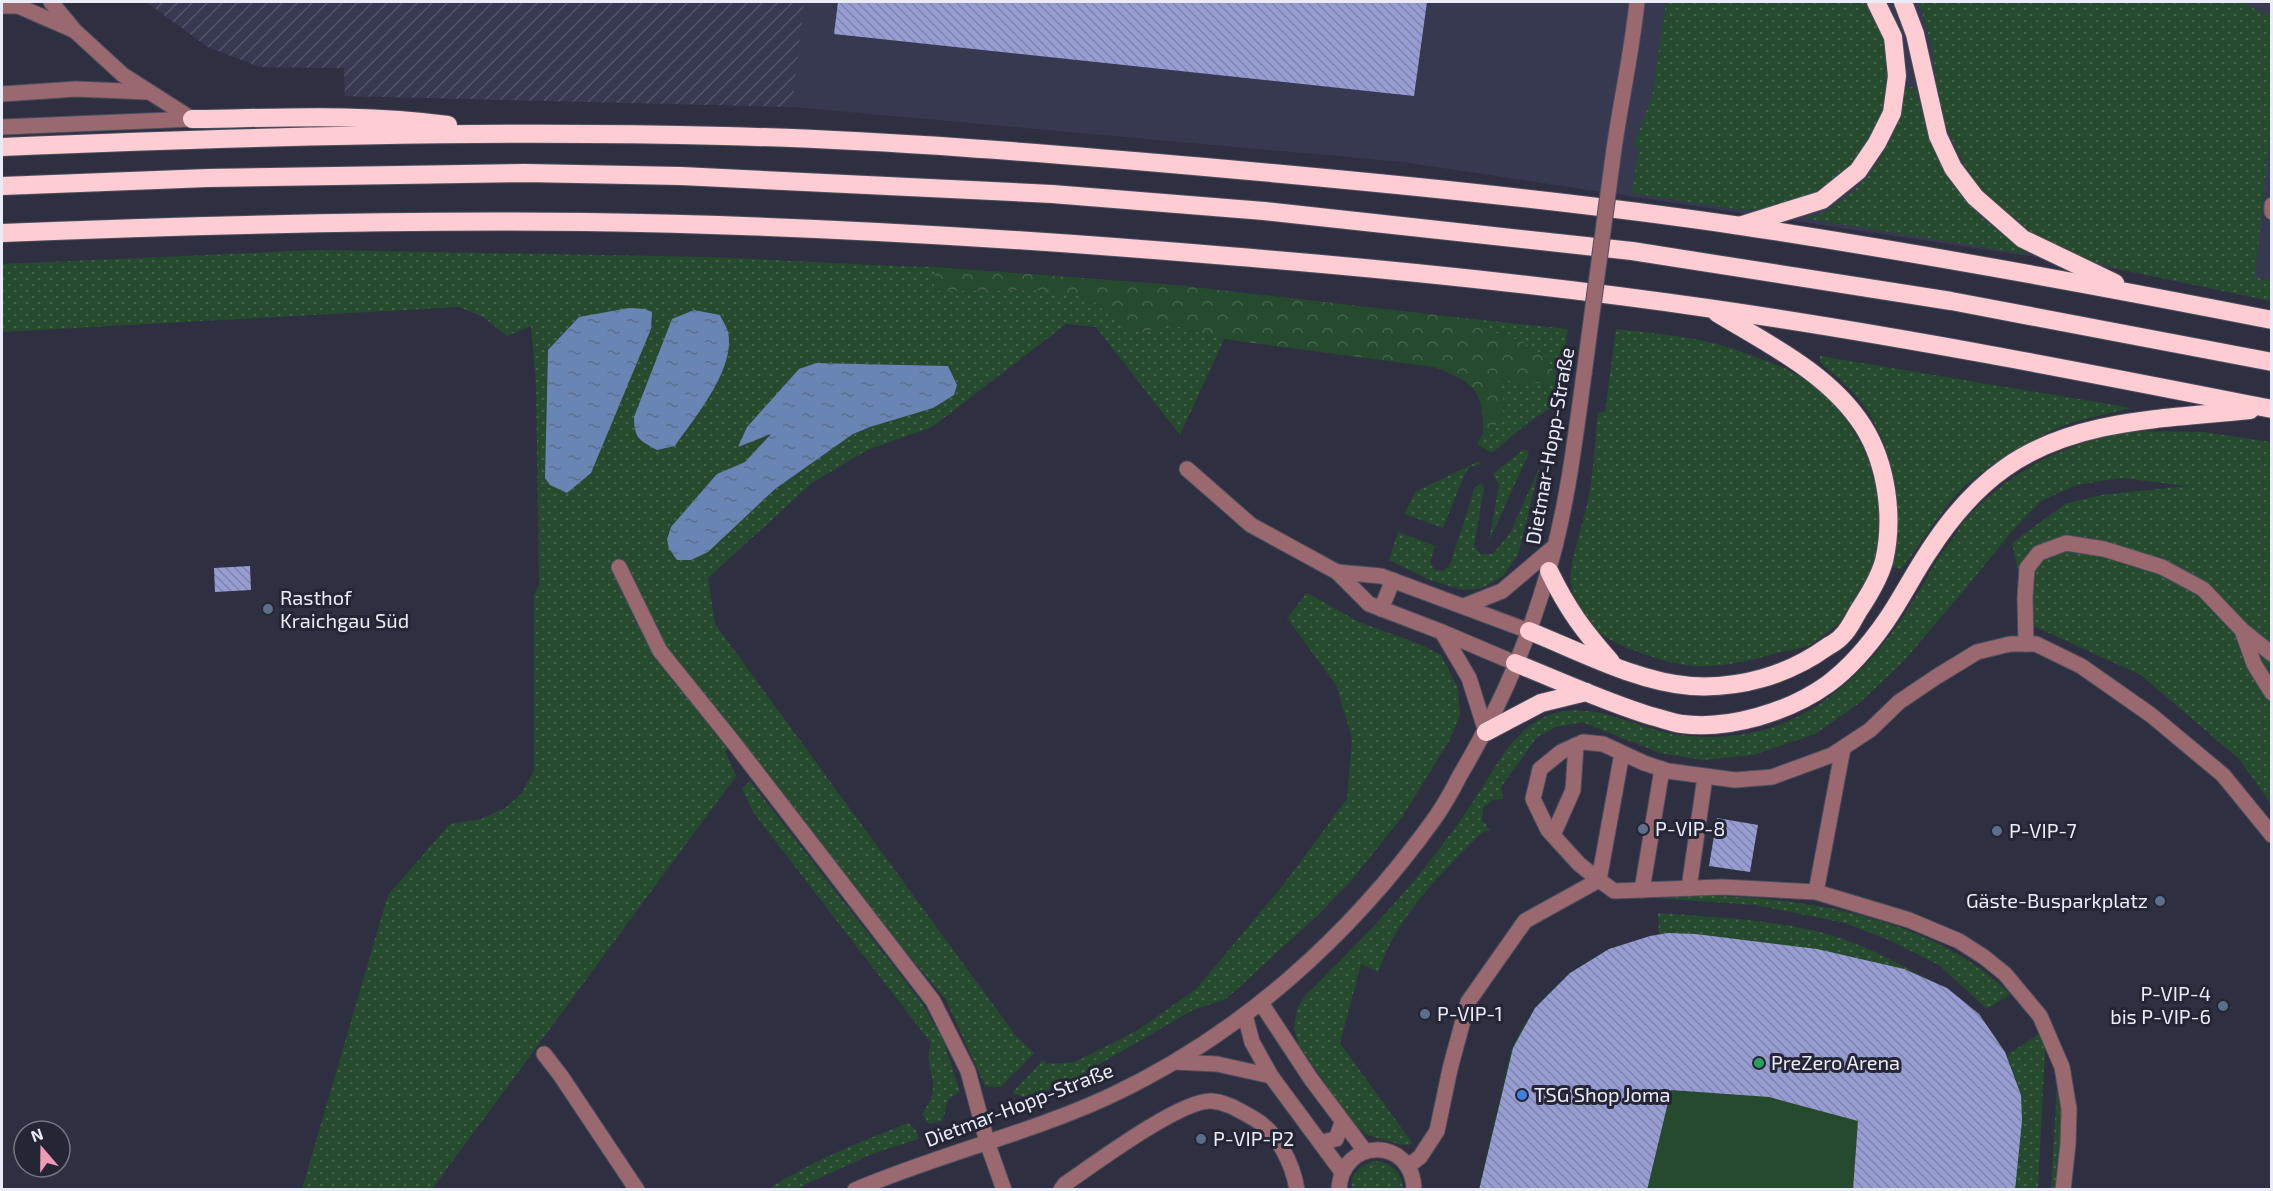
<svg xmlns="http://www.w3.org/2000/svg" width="2273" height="1191" viewBox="0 0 2273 1191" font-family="'Exo 2',sans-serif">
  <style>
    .built { fill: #363950 }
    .industrial { fill: url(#industrial-furrows) }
    .green { fill: url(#green-dots); fill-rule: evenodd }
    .forest { fill: url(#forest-crowns) }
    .pitch { fill: #264a2e }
    .water { fill: url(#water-ripples) }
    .building { fill: url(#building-back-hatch) }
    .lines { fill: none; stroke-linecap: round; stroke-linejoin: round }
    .minor-casing { stroke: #4c4e5e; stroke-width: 17 }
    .highway-casing { stroke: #4c4e5e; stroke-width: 20 }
    .minor { stroke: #9a6970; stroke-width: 15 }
    .highway { stroke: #fecdd3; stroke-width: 18 }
    .minor-bridge-casing { stroke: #4c4e5e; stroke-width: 17; stroke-linecap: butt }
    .minor-bridge { stroke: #9a6970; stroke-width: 15 }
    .service-dot { fill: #5c6f8a; stroke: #242636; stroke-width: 2 }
    .leisure-dot { fill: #2e9e5b; stroke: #242636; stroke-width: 2 }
    .shop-dot { fill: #3f7fe0; stroke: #242636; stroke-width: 2 }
    .labels { text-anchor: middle; stroke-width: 6; stroke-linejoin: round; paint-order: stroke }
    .street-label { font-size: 20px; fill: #eaecf7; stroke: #242636 }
    .poi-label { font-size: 20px; fill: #eaecf7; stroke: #242636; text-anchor: start }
  </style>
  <defs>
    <pattern id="industrial-furrows" width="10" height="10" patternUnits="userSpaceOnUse" patternTransform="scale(1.5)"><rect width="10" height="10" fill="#363950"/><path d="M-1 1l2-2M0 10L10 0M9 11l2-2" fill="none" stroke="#53566a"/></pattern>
    <pattern id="green-dots" width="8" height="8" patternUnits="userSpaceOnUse" patternTransform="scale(1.5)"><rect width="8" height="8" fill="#264a2e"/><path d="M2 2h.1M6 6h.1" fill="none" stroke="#46644d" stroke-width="1.8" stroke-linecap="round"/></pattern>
    <pattern id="forest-crowns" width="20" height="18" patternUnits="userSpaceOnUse" patternTransform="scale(1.5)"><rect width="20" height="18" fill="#264a2e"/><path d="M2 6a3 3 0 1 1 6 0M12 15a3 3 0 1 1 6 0" fill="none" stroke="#46644d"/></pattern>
    <pattern id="water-ripples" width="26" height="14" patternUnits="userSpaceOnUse" patternTransform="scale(1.5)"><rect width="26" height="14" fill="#6885b4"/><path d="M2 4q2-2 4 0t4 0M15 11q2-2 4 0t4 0" fill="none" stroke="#5c6f8f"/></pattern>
    <pattern id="building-back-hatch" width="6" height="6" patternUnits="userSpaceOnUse" patternTransform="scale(1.5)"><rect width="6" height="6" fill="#979dd3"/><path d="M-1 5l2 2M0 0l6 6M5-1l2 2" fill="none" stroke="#7f83aa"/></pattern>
  </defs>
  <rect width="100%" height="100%" fill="#2e3041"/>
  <path class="built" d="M146 2H2271V301L2128 271 1403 162 792 107 345 96 344 68 260 67 208 47Z"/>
  <path class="industrial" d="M146 2H804L792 107 345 96 344 68 260 67 208 47Z"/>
  <g class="green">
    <path d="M1666 2H1868C1873 12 1880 23 1884 34 1902 96 1875 159 1819 189 1797 201 1770 210 1745 210 1733 210 1720 206 1709 205 1683 201 1658 197 1632 193L1639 148 1634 144 1652 97Z"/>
    <path d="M1919 2H2243L2260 12 2271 14V127L2255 277 2271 281V301L2128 271 2075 257 2039 240 2001 211 1970 177 1943 121 1937 90 1932 48Z"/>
    <path d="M1915 87C1928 134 1943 179 1979 215 1993 229 2011 240 2027 252L2026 254 1803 218C1810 216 1818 215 1825 211 1869 188 1900 137 1904 88Z"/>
    <path d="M319 250 712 257 895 266 936 267 934 291 1051 290 1091 299 1113 319 1142 333 1168 324 1224 339 1180 435 1096 327 1066 324 932 427 867 450 812 483 708 578 715 624 1016 1036 1034 1053 1001 1087 985 1086 946 1000 733 743 725 751 736 776 432 1189H302L388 895 450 824 481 819 505 808 521 794 534 770V595L539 585 536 383 531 326 507 336 483 317 459 307 2 332V264ZM579 317 545 478 548 350ZM815 363 948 366 940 403 933 408 870 427 853 434 775 489 672 555 667 540 668 533 717 474 745 462 772 432 739 447 747 427 799 369Z"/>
    <path d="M1472 319 1568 329 1556 405 1530 421 1492 453 1477 444 1483 434 1491 435 1505 407 1497 379 1529 383 1555 374 1546 357 1523 342 1487 330Z"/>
    <path d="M1616 329C1647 333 1681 335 1712 343 1727 346 1743 353 1758 358 1775 364 1791 370 1806 380 1877 431 1905 533 1854 608 1847 617 1820 640 1810 645 1801 649 1790 650 1781 652 1753 660 1726 667 1696 666 1678 665 1661 660 1644 654 1606 640 1580 629 1571 585 1567 569 1586 515 1589 495 1594 468 1595 440 1598 413L1605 411Z"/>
    <path d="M1820 356 2132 408C2114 412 2096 416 2078 421 2041 431 1982 467 1956 495 1936 518 1920 545 1901 570L1893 567C1900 509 1899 459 1865 408 1854 391 1835 376 1820 362Z"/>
    <path d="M2127 431 2204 432 2271 442V804L2240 760 2141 675 2029 624 2012 543 2065 504 2101 495 2187 486 2120 478 2076 485 2041 501 2012 531 1966 588 1902 663 1858 704 1815 734 1753 755 1703 760 1660 753 1582 722 1556 727 1537 737 1501 787 1503 799 1492 800 1483 808 1482 820 1490 830 1481 833C1440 874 1397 916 1378 972L1361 964 1340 1043 1413 1144 1402 1145 1367 1135 1352 1123 1299 1045 1294 1029 1297 1009 1304 997C1350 951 1397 905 1436 853 1452 833 1466 812 1480 791 1495 768 1510 738 1534 723 1584 691 1630 729 1680 735 1720 740 1761 735 1797 717 1848 691 1885 648 1914 599 1923 585 1930 570 1939 557 1944 549 1950 543 1955 535 1958 531 1960 526 1964 521 2008 471 2062 445 2127 431Z"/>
    <path d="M1524 449 1529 453 1489 541 1499 485 1493 474Z"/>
    <path d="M1479 461 1480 464 1470 467 1465 473 1443 528 1405 514 1415 492Z"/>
    <path d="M1540 466 1518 555 1503 576 1482 588 1463 590 1430 580 1389 560 1398 532 1435 546 1430 562 1434 570 1443 571 1450 565 1475 487 1482 483 1484 488 1474 546 1480 554H1493L1510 533Z"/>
    <path d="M1307 593 1359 622 1419 644 1441 655 1458 688 1460 715 1449 741 1402 817 1350 882 1317 916 1226 999 1193 1010 1072 1080 1027 1098 1012 1093 1043 1060 1047 1064 1075 1062 1138 1030 1196 989 1284 884 1347 799 1352 738 1336 685 1287 618Z"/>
    <path d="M750 781 922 1003 944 1042 960 1092C941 1100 949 1107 942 1121L929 1124 922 1114C947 1079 921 1073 931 1043L753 812 742 788Z"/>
    <path d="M1706 895C1732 897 1758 897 1784 901 1864 911 1952 936 2010 994L1987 1009 1939 965 1889 940 1845 923 1755 905 1657 898Z"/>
    <path d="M1658 913C1713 917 1769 919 1823 933 1862 943 1897 963 1932 981L1783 943 1696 934H1659Z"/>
    <path d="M2039 1034 2045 1050 2038 1189H2016L2022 1121 2021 1095 2007 1055Z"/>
    <path d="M2057 1085 2061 1105 2059 1189 2051 1190Z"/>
    <path d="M908 1123 916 1130 919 1139 877 1152 808 1183 797 1189H768C812 1161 859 1142 908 1123Z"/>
    <path d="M1373 1161C1391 1161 1402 1172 1403 1189H1352C1349 1175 1360 1165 1373 1161Z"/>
  </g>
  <path class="forest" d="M936 267 1176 285 1472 319 1488 330 1523 342 1546 357 1555 374 1550 382 1529 383 1497 379 1505 407 1491 435 1483 434C1484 388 1473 382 1433 367L1224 339 1168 324 1142 333 1113 319 1091 299 1051 290 934 291Z"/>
  <path class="pitch" d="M1668 933 1696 934 1783 943 1846 956 1979 1014 2005 1052 2021 1095 2022 1121 2016 1189 1479 1190C1486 1157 1494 1124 1502 1091 1506 1077 1507 1061 1513 1047 1540 984 1602 943 1668 933Z"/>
  <g class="water">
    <path d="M629 308 645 309 652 312 651 329 591 473 567 493 550 485 545 478 548 350 579 317Z"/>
    <path d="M694 310 720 315C722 320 727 327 728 332 736 369 695 417 675 446L657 450C639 440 634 438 634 417L672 319Z"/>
    <path d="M816 363 948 366 957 385 954 395 933 408 870 427 853 434 775 489 708 552 691 560H677L669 549 667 539 671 527 717 474 745 462 771 434 738 447 747 427 799 369Z"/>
  </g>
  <g class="building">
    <path d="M838 2H1427L1414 96 834 34Z"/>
    <path d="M250 566 251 590 215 592 214 568Z"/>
    <path d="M1717 818 1758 825 1750 872 1709 866Z"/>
    <path d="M1668 933 1696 934 1817 949 1904 969 1947 988 1979 1014 2005 1052 2021 1095 2022 1121 2015 1190H1853L1858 1121 1769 1097 1671 1090 1647 1190H1479L1513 1048 1535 1008 1570 973 1609 949 1650 936Z"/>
  </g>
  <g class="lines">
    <defs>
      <g id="minor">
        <path d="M51 2 75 31 123 75 192 119"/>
        <path d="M2 6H18L73 30"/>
        <path d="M2 94 76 89 148 92"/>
        <path d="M2 127 192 119"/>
        <path d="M1614 149C1621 100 1632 51 1637 2"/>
        <path d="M2272 205V212"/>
        <path d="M1187 469 1251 525 1337 572 1369 604 1442 632 1515 663"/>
        <path d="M619 567 660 651 734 743 933 1001 968 1071 987 1142 1004 1190"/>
        <path d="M1337 572 1381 576 1529 631"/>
        <path d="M1464 606 1502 591 1555 546"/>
        <path d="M1381 609 1393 580"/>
        <path d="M2242 630 2254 664 2272 693"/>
        <path d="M1442 632 1469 678 1486 732"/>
        <path d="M2026 644 2025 598 2027 568 2039 553 2066 543 2104 549 2162 567 2203 589 2242 630 2272 654"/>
        <path d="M1622 753 1599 880 1579 864 1548 830 1533 799 1540 769 1561 752 1583 742 1603 744 1644 763 1668 771 1735 780 1772 777 1832 755 1870 730 1899 702 1936 677 1977 652 2010 644H2036L2081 666 2151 715 2223 775 2272 835"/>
        <path d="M1553 835 1573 790 1576 745"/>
        <path d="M1689 888 1705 777"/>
        <path d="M1642 890 1662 769"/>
        <path d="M1816 892 1843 748"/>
        <path d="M1261 1003 1311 1079 1365 1151"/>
        <path d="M1245 1015 1252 1042 1271 1076 1342 1172"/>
        <path d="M544 1054 561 1076 637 1190"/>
        <path d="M1174 1062 1217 1064 1271 1076"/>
        <path d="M1322 1142 1336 1139 1342 1123"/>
        <path d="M1408 1166 1420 1157 1437 1131 1450 1069 1468 1002 1525 921 1599 880 1614 891 1722 887 1816 892 1909 920 1959 941 1984 957 2005 974 2040 1016 2062 1067 2069 1109 2068 1144 2063 1190"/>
        <path d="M855 1190C939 1154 1028 1134 1110 1096 1242 1034 1351 935 1435 818 1444 805 1452 791 1459 777 1497 713 1528 643 1548 572 1567 508 1575 440 1584 374"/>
        <path d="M1061 1190 1065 1184C1093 1165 1180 1100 1211 1101 1227 1102 1240 1111 1253 1118 1277 1131 1293 1164 1297 1190"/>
        <path d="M1339 1190C1341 1137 1413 1136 1414 1190"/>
      </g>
      <g id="highway">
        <path d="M1903 2 1915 34 1938 136 1953 168 1975 197 2023 239 2115 283"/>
        <path d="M192 119C277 118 363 113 448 125"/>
        <path d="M2 147C242 137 483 130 724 136 884 140 1045 153 1205 167 1384 183 1563 200 1741 226 1919 253 2095 285 2272 320"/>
        <path d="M2 186 208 178 525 173 681 176 1052 194 1264 211 1632 251 1951 301 2272 362"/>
        <path d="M1742 225 1822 200 1858 171 1877 143 1892 113 1897 76 1893 37 1876 2"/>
        <path d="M2 233C196 225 392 220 586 222 801 225 1014 238 1228 256 1388 269 1548 285 1707 308 1896 335 2084 372 2272 409"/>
        <path d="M1549 571C1568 610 1583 630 1611 662"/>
        <path d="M1529 631C1579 651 1637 682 1691 686 1740 689 1788 675 1827 647 1832 644 1838 641 1842 636 1849 630 1854 618 1859 610 1869 595 1879 579 1884 561 1894 518 1887 464 1863 426 1830 374 1768 344 1717 313"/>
        <path d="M1515 663C1560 681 1605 702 1651 716 1661 718 1672 723 1682 724 1729 730 1789 712 1828 684 1851 667 1870 644 1886 621 1902 598 1914 573 1929 551 1949 520 1975 489 2005 468 2075 418 2168 419 2250 410"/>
        <path d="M1486 732 1541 703 1586 692"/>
      </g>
    </defs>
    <use href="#minor" class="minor-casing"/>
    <use href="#highway" class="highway-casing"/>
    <use href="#minor" class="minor"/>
    <use href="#highway" class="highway"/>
    <defs>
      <path id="minor-bridge" d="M1584 374 1614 149"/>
    </defs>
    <use href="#minor-bridge" class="minor-bridge-casing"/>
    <use href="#minor-bridge" class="minor-bridge"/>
  </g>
  <g class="service-dot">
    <circle cx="268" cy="609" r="6"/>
    <circle cx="1643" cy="829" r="6"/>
    <circle cx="1997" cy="831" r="6"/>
    <circle cx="2160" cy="901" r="6"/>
    <circle cx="2223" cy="1006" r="6"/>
    <circle cx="1425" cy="1014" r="6"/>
    <circle cx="1201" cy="1139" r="6"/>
  </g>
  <circle class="leisure-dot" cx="1759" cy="1063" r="6"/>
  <circle class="shop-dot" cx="1522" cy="1095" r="6"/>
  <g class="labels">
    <g class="street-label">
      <text transform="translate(1550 446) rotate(-80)" y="7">Dietmar-Hopp-Straße</text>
      <text transform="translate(1019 1105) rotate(-21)" y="7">Dietmar-Hopp-Straße</text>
    </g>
    <g class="poi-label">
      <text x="280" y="605">Rasthof<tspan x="280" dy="23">Kraichgau Süd</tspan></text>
      <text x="1655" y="836">P-VIP-8</text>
      <text x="2009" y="838">P-VIP-7</text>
      <text x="2148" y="908" text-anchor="end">Gäste-Busparkplatz</text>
      <text x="2211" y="1001" text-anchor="end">P-VIP-4<tspan x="2211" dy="23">bis P-VIP-6</tspan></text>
      <text x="1437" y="1021">P-VIP-1</text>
      <text x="1771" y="1070">PreZero Arena</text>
      <text x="1534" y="1102">TSG Shop Joma</text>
      <text x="1213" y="1146">P-VIP-P2</text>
    </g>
  </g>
  <rect width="2273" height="1191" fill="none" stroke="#eaecf7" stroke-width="6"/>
  <g transform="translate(42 1149) rotate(340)"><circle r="28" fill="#242636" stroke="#737583" stroke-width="1.5"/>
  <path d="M0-4.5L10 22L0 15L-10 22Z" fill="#f09ab6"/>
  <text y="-9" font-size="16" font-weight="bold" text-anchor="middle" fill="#eaecf7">N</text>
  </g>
</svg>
